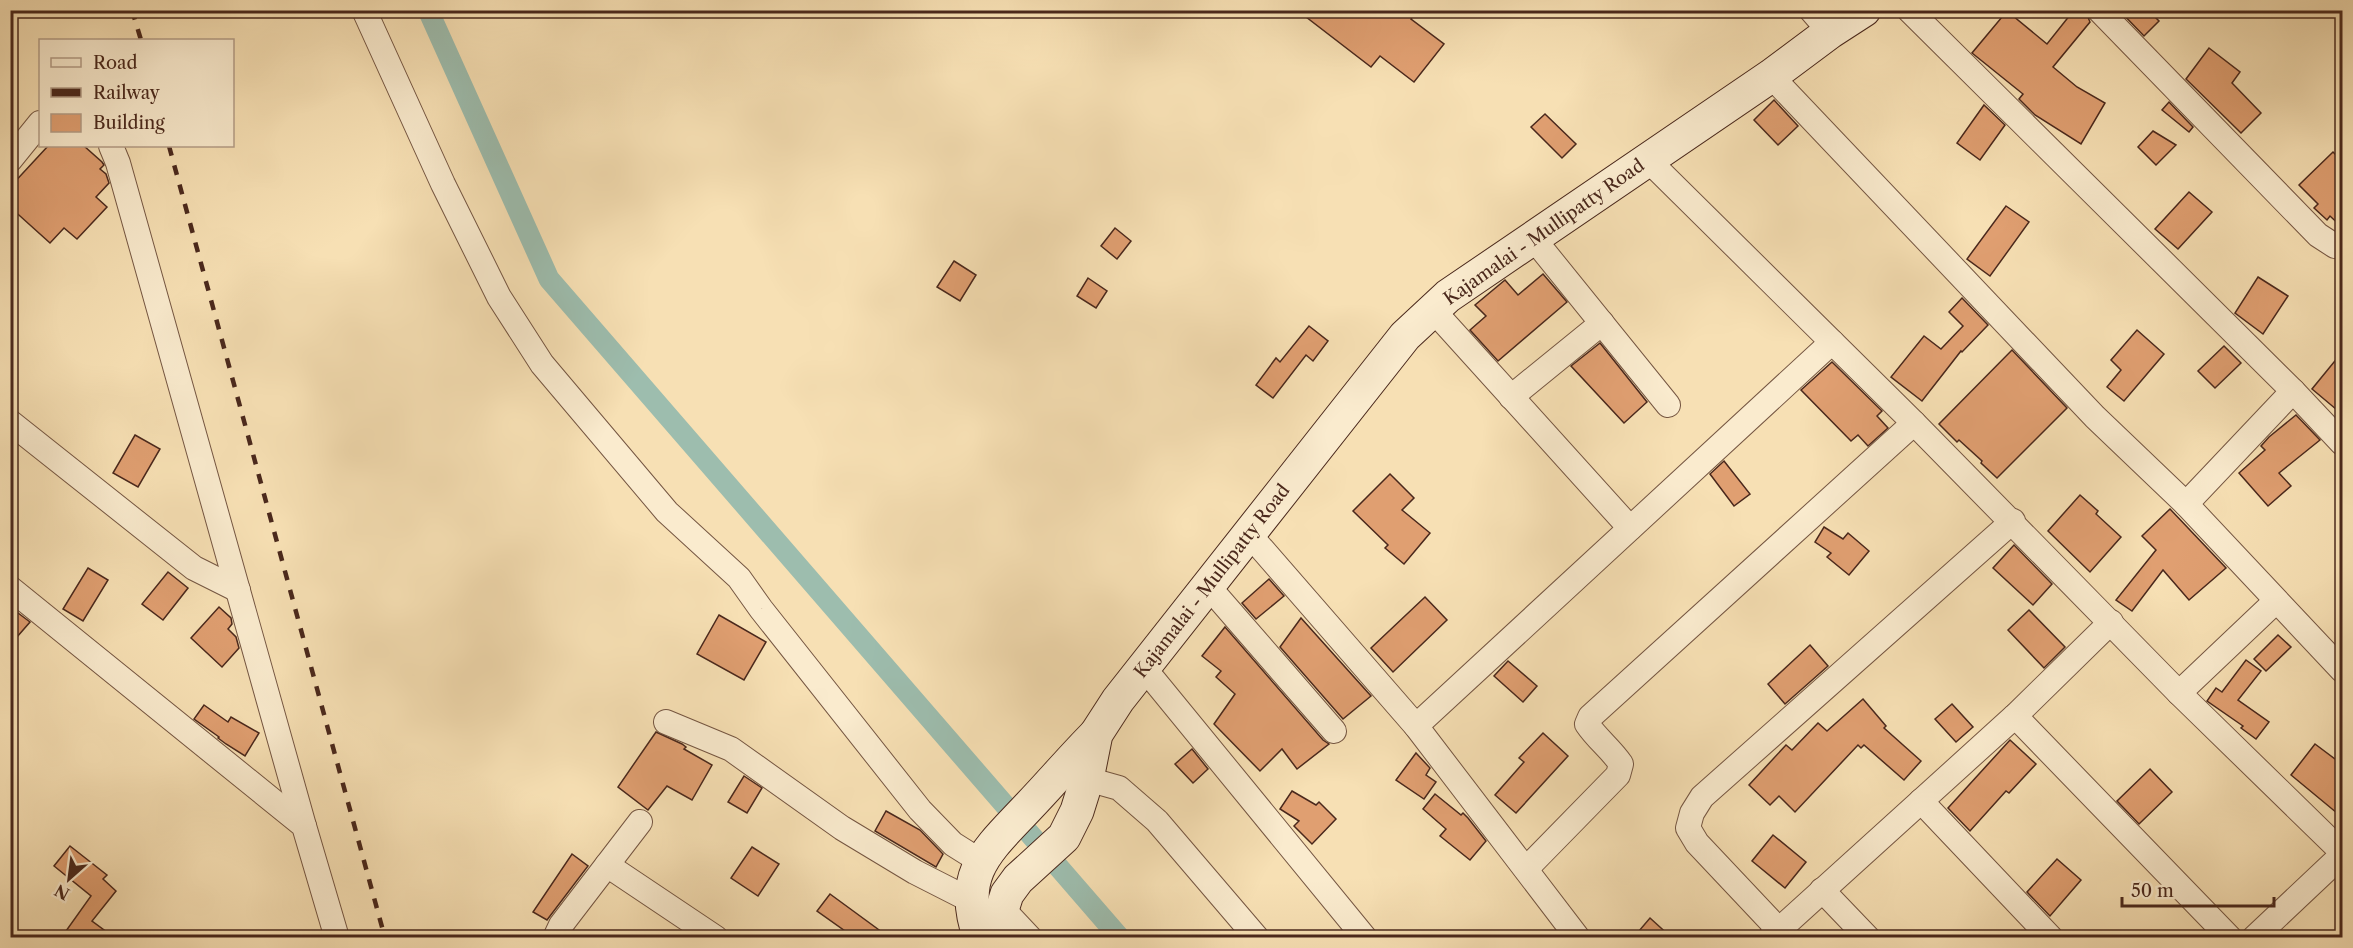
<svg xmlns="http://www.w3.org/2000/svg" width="2353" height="948" viewBox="0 0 2353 948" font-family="'Libre Caslon Text',serif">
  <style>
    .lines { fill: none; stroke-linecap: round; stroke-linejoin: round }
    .canal { stroke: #9dbdae; stroke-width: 21 }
    .building { fill: #e09f71; stroke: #4a281c; stroke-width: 1.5 }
    .minor-casing { stroke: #755642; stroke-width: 26 }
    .secondary-casing { stroke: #4a281c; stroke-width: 35 }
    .minor { stroke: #faebce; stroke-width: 24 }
    .secondary { stroke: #faebce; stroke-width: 33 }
    .rail { stroke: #4a281c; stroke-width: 4.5; stroke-dasharray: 10 10; stroke-linecap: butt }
    .labels { text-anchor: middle; stroke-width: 6; stroke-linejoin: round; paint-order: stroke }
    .street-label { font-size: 18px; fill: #4a281c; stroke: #faebce }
  </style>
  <rect width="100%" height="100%" fill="#f7e0b4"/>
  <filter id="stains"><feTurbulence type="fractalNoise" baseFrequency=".00333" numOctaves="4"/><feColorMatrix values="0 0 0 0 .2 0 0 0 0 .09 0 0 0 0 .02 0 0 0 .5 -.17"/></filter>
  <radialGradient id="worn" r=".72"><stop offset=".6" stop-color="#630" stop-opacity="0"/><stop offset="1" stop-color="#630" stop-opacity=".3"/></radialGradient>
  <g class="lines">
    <path class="canal" d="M428 10 549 279 1120 938"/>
  </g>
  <g class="building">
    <path d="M1297 10H1417L1411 19 1444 44 1414 82 1380 56 1371 67Z"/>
    <path d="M2074 10H2085L2090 22 2053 67 2077 87 2105 103 2081 144 2035 115 2019 99 2023 94 1972 53 2007 11 2047 44Z"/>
    <path d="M2119 10H2148L2159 21 2144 36Z"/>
    <path d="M2209 48 2240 72 2232 83 2261 113 2241 133 2186 79Z"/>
    <path d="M1774 100 1798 126 1778 145 1754 120Z"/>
    <path d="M2169 102 2193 127 2189 132 2162 110Z"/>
    <path d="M1984 105 2005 125 1980 160 1957 143Z"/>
    <path d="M1545 114 1576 144 1562 158 1531 127Z"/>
    <path d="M2153 131 2176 145 2156 165 2138 147Z"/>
    <path d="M48 146H84L102 162 104 165 100 169 106 174 109 183 96 197 107 207 77 239 64 228 50 243 10 207V187Z"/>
    <path d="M2333 152 2343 162V228L2330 216 2327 220 2314 208 2318 204 2299 185Z"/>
    <path d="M2189 192 2212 212 2178 249 2155 229Z"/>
    <path d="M2006 206 2029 222 1990 276 1967 259Z"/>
    <path d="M1115 228 1131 241 1117 259 1101 246Z"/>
    <path d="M954 261 976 275 960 301 937 287Z"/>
    <path d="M1543 274 1567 302 1498 361 1470 330 1486 316 1475 305 1505 280 1518 295Z"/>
    <path d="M2258 277 2288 296 2263 334 2235 313Z"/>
    <path d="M1088 278 1107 291 1096 308 1077 296Z"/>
    <path d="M1962 298 1988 325 1962 352 1961 351 1922 401 1891 377 1924 336 1941 349 1963 326 1949 312Z"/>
    <path d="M1309 326 1328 341 1313 361 1306 355 1273 398 1256 385 1276 358 1280 362Z"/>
    <path d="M2137 330 2164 354 2124 401 2107 387 2121 370 2111 360Z"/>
    <path d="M1600 343 1647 402 1624 423 1571 366Z"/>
    <path d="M2224 346 2241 363 2215 388 2198 371Z"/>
    <path d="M2012 350 2067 408 1997 478 1981 463 1982 461 1959 440 1957 442 1939 424Z"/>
    <path d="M2343 351V415L2312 389Z"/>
    <path d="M1832 362 1882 411 1877 416 1888 428 1868 446 1858 435 1851 441 1801 390Z"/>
    <path d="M2296 415 2320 440 2279 473 2291 486 2268 506 2239 473 2265 450 2261 446 2269 437Z"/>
    <path d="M135 435 160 449 138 487 113 473Z"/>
    <path d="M1724 461 1750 494 1734 506 1710 474Z"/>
    <path d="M1390 474 1414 498 1402 510 1430 533 1404 564 1385 548 1388 545 1353 511Z"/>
    <path d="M2080 495 2098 511 2096 514 2121 537 2090 572 2048 531Z"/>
    <path d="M2170 509 2226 568 2189 600 2163 570 2132 611 2116 600 2156 550 2142 536Z"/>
    <path d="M1824 527 1843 539 1848 533 1869 551 1849 575 1827 557 1831 553 1815 542Z"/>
    <path d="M2014 545 2052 584 2033 605 1993 568Z"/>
    <path d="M88 568 108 580 83 621 63 609Z"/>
    <path d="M168 572 188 588 163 620 142 604Z"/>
    <path d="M1269 579 1284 596 1256 619 1242 603Z"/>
    <path d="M1425 597 1447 620 1393 672 1371 648Z"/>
    <path d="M10 607 30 622 10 645Z"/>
    <path d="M219 607 231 618 232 624 228 629 236 637 239 648 222 667 191 638Z"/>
    <path d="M2029 610 2065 647 2044 668 2008 630Z"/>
    <path d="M719 615 766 642 744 680 697 654Z"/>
    <path d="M1301 618 1371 696 1343 719 1280 647Z"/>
    <path d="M1225 627 1323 740 1329 744 1297 769 1282 749 1260 771 1214 724 1235 694 1216 677 1221 671 1202 656Z"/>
    <path d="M2278 635 2291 647 2266 671 2254 659Z"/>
    <path d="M1810 645 1828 666 1785 704 1768 684Z"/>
    <path d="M2246 660 2261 671 2238 700 2269 722 2256 739 2241 728 2243 726 2207 701 2216 688 2222 692Z"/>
    <path d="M1508 661 1537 686 1523 702 1494 676Z"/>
    <path d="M1863 699 1886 726 1884 728 1921 761 1904 780 1864 745 1861 748 1858 745 1795 812 1779 796 1770 805 1749 785 1786 745 1792 750 1818 723 1827 731Z"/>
    <path d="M1952 704 1973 727 1956 742 1935 719Z"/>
    <path d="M204 705 228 722 231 717 259 733 245 756 226 744 218 738 219 737 194 719Z"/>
    <path d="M656 732 682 744 686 747 684 749 712 765 692 800 667 786 648 810 618 787Z"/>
    <path d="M1543 733 1568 756 1516 813 1495 795 1524 762 1519 758Z"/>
    <path d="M2010 740 2036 764 2009 793 2006 791 1970 831 1948 808Z"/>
    <path d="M2315 744 2343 765V818L2291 775Z"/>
    <path d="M1192 749 1208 769 1193 783 1175 764Z"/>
    <path d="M1416 753 1430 768 1426 775 1436 782 1424 799 1396 780Z"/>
    <path d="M2150 769 2172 792 2139 824 2117 801Z"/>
    <path d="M744 776 762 788 747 813 728 802Z"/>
    <path d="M1292 791 1316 805 1319 802 1336 819 1312 844 1294 826 1299 821 1280 809Z"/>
    <path d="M1435 794 1461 815 1463 813 1468 818 1486 841 1470 860 1440 836 1446 829 1423 809Z"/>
    <path d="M886 811 920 830 943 854 936 867 875 831Z"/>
    <path d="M1773 835 1806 862 1785 888 1752 861Z"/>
    <path d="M70 846 107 875 103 879 116 891 92 921 115 938H61L91 896 54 866Z"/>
    <path d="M752 847 779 864 758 896 731 878Z"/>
    <path d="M572 854 588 866 547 920 533 912Z"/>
    <path d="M2057 859 2081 880 2050 916 2027 892Z"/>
    <path d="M830 894 890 938H841L845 931 817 911Z"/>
    <path d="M1650 918 1672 938H1633Z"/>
  </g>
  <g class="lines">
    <defs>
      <g id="minor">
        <path d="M364 10 443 184 499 297 542 364 667 512 739 578 761 609 920 810 953 844 980 861"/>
        <path d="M1811 10 1830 32"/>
        <path d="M1909 10 2293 391 2342 443"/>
        <path d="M2099 10 2318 235 2335 246 2342 247"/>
        <path d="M1771 76 2095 417 2186 504 2342 670"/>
        <path d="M111 146 118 163 304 826"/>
        <path d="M10 160 40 123"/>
        <path d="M1648 160 1914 423 2179 693 2342 852"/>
        <path d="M1533 238 1668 405"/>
        <path d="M1433 310 1630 528"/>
        <path d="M1511 397 1602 323"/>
        <path d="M10 422 194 568 238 590"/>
        <path d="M2186 504 2293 391"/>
        <path d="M1249 534 1416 726 1578 938"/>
        <path d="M1208 586 1334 731"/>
        <path d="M10 588 304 826 337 938"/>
        <path d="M1144 668 1365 938"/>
        <path d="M2179 693 2276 601"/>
        <path d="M2015 716 2230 938"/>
        <path d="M666 722 731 749 842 828 915 872 970 900"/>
        <path d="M1416 726 1832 342"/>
        <path d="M1087 779 1119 788 1157 821 1257 938"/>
        <path d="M1921 801 2051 938"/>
        <path d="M607 865 716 938"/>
        <path d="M1526 869 1618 775 1621 764C1611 749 1597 739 1587 724L1590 717 1914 423"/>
        <path d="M1822 890 1868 938"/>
        <path d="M1001 907 1030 938"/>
        <path d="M1779 930 1697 843 1688 828 1692 813 1702 797 2013 521"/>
        <path d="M555 938 561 925 640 822"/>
        <path d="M1770 938 2015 716 2111 622"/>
        <path d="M2254 938 2342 855"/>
      </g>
      <g id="secondary">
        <path d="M980 938C956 873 989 849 1030 805 1052 782 1073 757 1096 734"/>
        <path d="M993 938 1007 894 1018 879 1064 837 1077 811 1087 779 1096 734 1118 700 1405 336 1448 296 1771 76 1830 32 1864 10"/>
      </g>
    </defs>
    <use href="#minor" class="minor-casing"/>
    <use href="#secondary" class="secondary-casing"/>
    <use href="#minor" class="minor"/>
    <use href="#secondary" class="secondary"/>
    <g class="rail">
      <path d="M132 10 141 40"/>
      <path d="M169 146 385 938"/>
    </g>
  </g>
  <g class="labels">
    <g class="street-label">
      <text transform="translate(1544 232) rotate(-35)" y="6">Kajamalai - Mullipatty Road</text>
      <text transform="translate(1212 581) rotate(-52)" y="6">Kajamalai - Mullipatty Road</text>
    </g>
  </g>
  <rect width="2353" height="948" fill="none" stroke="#f7e0b4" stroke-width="36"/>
  <rect x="12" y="12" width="2329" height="924" fill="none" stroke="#4a281c" stroke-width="3"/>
  <rect x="18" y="18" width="2317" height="912" fill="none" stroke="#4a281c" stroke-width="1.5"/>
  <rect x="39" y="39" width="195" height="108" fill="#faebce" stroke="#b49d87" stroke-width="1.5"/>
  <rect x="51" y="58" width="30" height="9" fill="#faebce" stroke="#b49d87" stroke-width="1.5"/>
  <text x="93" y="69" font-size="18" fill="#4a281c">Road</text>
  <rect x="51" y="88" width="30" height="9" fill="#4a281c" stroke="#b49d87" stroke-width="1.5"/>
  <text x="93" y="99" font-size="18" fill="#4a281c">Railway</text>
  <rect x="51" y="114" width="30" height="18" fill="#e09f71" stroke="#b49d87" stroke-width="1.5"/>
  <text x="93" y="129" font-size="18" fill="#4a281c">Building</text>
  <g transform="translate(69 879) rotate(208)" stroke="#faebce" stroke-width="4.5" paint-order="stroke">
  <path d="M0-4.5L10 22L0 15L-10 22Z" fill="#4a281c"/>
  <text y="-9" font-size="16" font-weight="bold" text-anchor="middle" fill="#4a281c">N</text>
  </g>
  <path d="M2122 897v9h152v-9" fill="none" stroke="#4a281c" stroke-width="3"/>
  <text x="2131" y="897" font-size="18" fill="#4a281c" stroke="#faebce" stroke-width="4.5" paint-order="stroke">50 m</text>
  <rect width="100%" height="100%" filter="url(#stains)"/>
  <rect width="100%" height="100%" fill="url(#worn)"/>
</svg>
